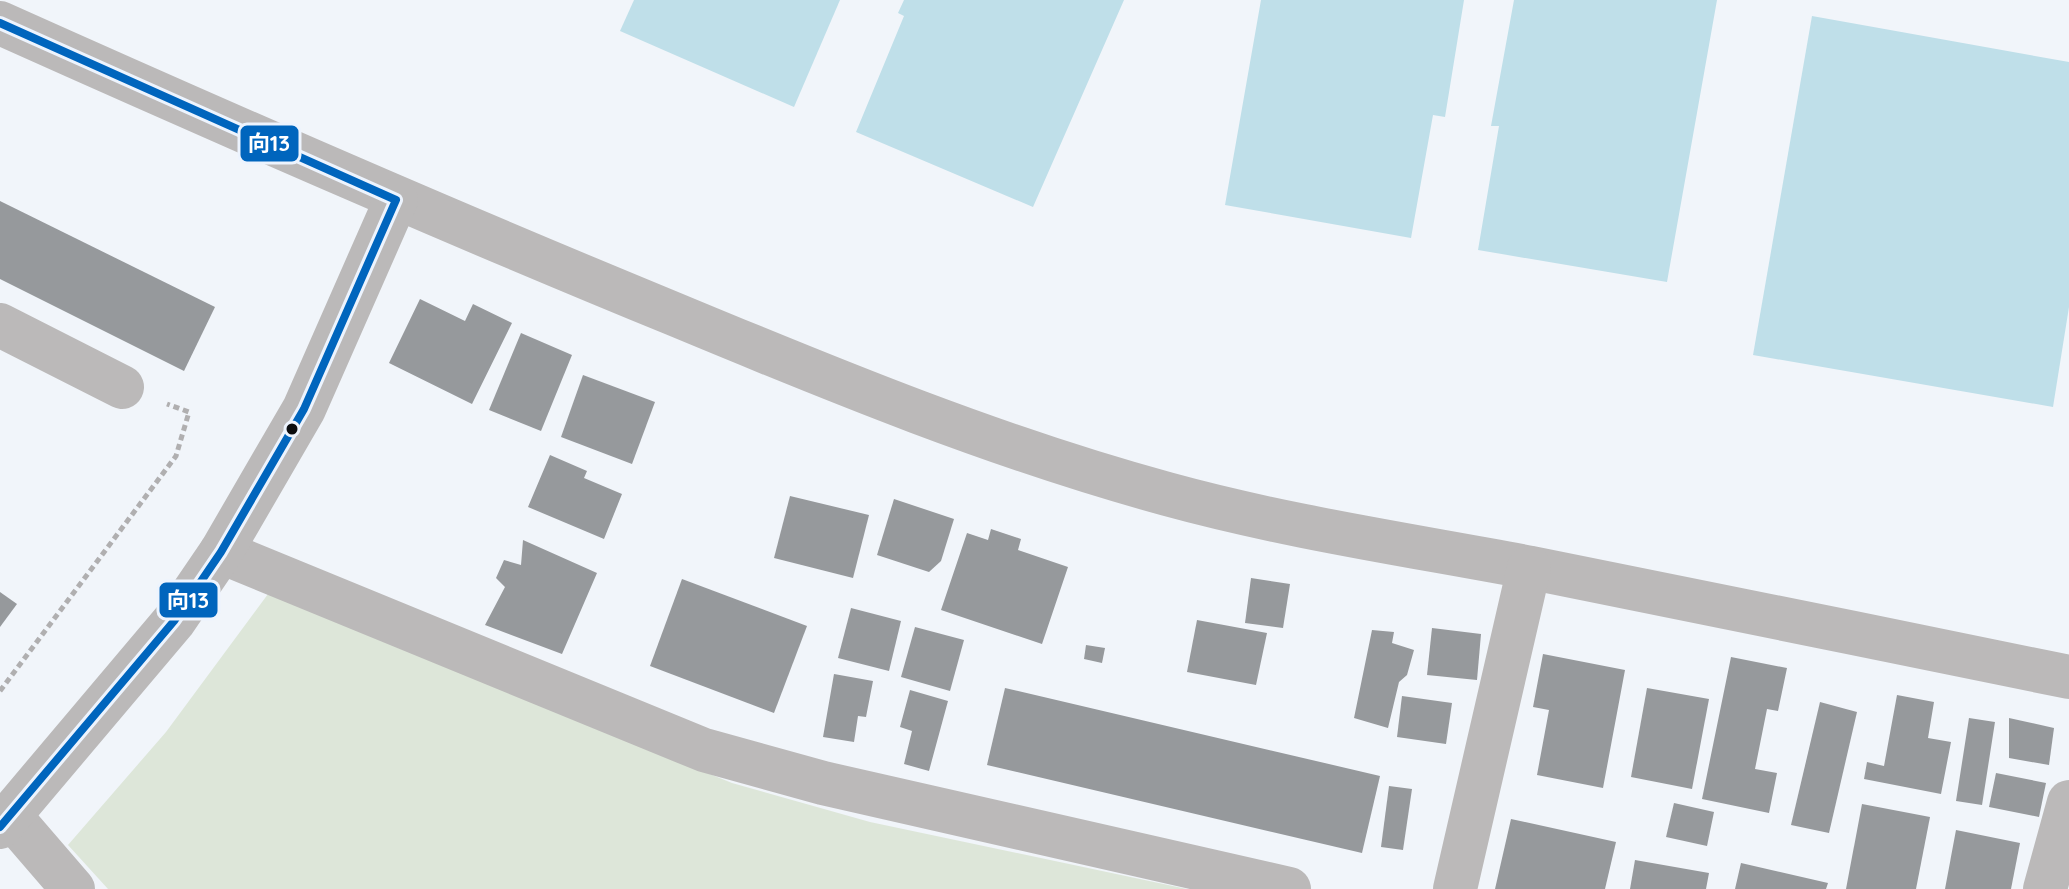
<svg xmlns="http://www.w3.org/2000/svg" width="2069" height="889" viewBox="0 0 2069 889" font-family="Quicksand,'Noto Sans JP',sans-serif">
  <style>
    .green { fill: #dde6d9 }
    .water { fill: #bfdfe9 }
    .building { fill: #96999c }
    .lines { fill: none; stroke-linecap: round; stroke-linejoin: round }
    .path { stroke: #b0afb0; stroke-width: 5; stroke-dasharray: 6 4; stroke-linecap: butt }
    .minor { stroke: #bbb9b9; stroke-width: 44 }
    .bus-1-casing { stroke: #edf4fe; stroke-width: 14 }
    .bus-1 { stroke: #0065bd; stroke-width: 8 }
    .bus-dot { fill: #0b0d10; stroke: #edf4fe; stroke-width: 3 }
    .line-badge { stroke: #edf4fe; stroke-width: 3 }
    .badge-label { font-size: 22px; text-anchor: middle; font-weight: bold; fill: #fff }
  </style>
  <rect width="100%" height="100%" fill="#f1f5fa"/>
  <path class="green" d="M268 594 732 783 870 822 1187 889H108L68 845 166 732Z"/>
  <g class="water">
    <path d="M634 0H840L794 107 620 31Z"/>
    <path d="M904 0H1124L1033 207 856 132 904 16 898 13Z"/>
    <path d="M1261 0H1464L1445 117 1433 115 1411 238 1225 205Z"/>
    <path d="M1514 0H1717L1667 282 1478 250 1499 126H1491Z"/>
    <path d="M1812 16 2069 62V307L2053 407 1753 355Z"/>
  </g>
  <g class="building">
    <path d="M0 201 215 307 184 371 0 279Z"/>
    <path d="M420 299 465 321 473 304 512 323 472 404 389 363Z"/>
    <path d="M521 333 572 355 541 431 489 410Z"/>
    <path d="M583 375 655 402 632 464 561 437Z"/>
    <path d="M550 455 587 471 584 478 622 494 604 539 528 507Z"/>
    <path d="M790 496 869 515 853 578 774 558Z"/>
    <path d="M894 499 954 519 941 561 929 572 877 555Z"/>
    <path d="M991 529 1021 539 1018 550 1068 567 1042 644 941 610 967 533 988 540Z"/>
    <path d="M523 540 597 573 562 654 485 625 505 587 496 578 504 560 521 565Z"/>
    <path d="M1251 578 1290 584 1283 628 1245 623Z"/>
    <path d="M682 579 807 626 774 713 650 666Z"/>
    <path d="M0 592 17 604 0 627Z"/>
    <path d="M851 608 901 621 889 671 838 658Z"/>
    <path d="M1197 620 1267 633 1256 685 1187 672Z"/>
    <path d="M915 627 964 640 950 691 901 677Z"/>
    <path d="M1432 628 1481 634 1477 680 1427 675Z"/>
    <path d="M1372 630 1394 632 1392 643 1414 650 1407 675 1399 682 1388 728 1354 718Z"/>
    <path d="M1086 645 1105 648 1102 663 1084 659Z"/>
    <path d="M1543 654 1625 670 1603 788 1537 775 1549 710 1533 707Z"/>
    <path d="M1731 657 1787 668 1778 711 1767 709 1755 769 1777 773 1769 813 1702 799Z"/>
    <path d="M834 674 873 681 866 717 858 716 854 742 823 737Z"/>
    <path d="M1005 688 1380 776 1362 853 987 765Z"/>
    <path d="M1647 688 1709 699 1692 789 1631 777Z"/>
    <path d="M910 690 948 701 929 771 904 764 912 731 900 727Z"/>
    <path d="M1897 695 1934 702 1928 738 1951 742 1941 794 1864 779 1867 762 1884 766Z"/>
    <path d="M1402 696 1452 703 1446 744 1397 737Z"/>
    <path d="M1820 702 1857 712 1829 833 1791 825Z"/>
    <path d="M1969 718 1995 722 1982 805 1956 801Z"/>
    <path d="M2009 718 2054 728 2049 765 2009 758Z"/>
    <path d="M1996 773 2046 783 2039 817 1989 807Z"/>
    <path d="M1389 786 1412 789 1403 850 1381 847Z"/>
    <path d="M1674 803 1714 812 1707 846 1666 837Z"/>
    <path d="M1862 804 1930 817 1916 889H1846Z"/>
    <path d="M1511 819 1616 842 1605 889H1495Z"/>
    <path d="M1956 830 2020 843 2011 889H1945Z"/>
    <path d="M1635 860 1709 873 1706 889H1630Z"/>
    <path d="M1741 863 1828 883 1826 889H1735Z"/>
  </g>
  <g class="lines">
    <path class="path" d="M0 691 176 456 189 412 167 404"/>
    <g class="minor">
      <path d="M0 23C223 123 447 221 674 314 835 381 998 448 1167 494 1287 527 1410 545 1532 568 1711 603 1890 641 2069 677"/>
      <path d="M0 325 122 387"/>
      <path d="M221 552 704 750 823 783 1289 889"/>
      <path d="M11 817 73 889"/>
      <path d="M0 827 174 621 221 552 304 409 396 200"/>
      <path d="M1455 889 1529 568"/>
      <path d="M2045 889 2069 802"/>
    </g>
    <defs>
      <path id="bus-1" d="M0 23 396 200 304 409 221 552 174 621 0 827"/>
    </defs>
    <use href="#bus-1" class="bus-1-casing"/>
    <use href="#bus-1" class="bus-1"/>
  </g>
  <circle class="bus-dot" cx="292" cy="429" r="7"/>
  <g class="line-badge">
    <rect x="239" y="124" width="61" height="39" rx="8" fill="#0065bd"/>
    <rect x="158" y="581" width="61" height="38" rx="8" fill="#0065bd"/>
  </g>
  <g class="badge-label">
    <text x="269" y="151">向13</text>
    <text x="188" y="608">向13</text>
  </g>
</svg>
